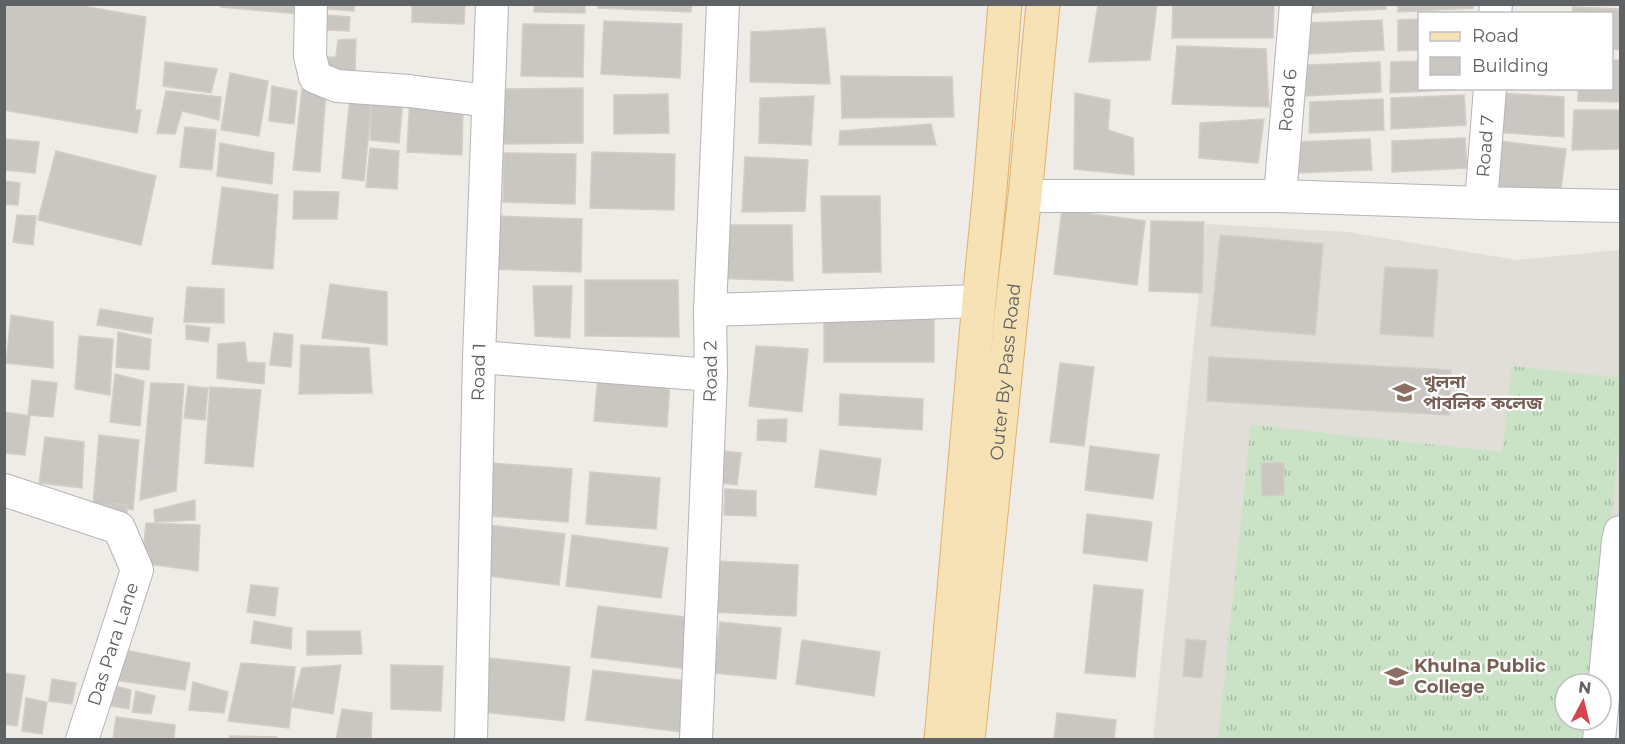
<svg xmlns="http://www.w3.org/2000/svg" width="1625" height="744" viewBox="0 0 1625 744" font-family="Montserrat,'Noto Sans Bengali',sans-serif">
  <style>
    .education { fill: #e1ddd8; fill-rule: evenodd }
    .grass { fill: url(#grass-tufts) }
    .building { fill: #cac7c3; stroke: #d3cdc6; stroke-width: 1.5 }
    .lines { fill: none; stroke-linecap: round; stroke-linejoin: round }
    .minor-casing { stroke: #b2b4b7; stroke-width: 34 }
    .major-casing { stroke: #e2b06c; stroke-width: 35 }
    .minor { stroke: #fff; stroke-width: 32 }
    .major { stroke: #f6e2b4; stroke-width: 33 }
    .labels { text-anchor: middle; stroke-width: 4.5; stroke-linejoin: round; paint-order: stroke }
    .street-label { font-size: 18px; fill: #5e6265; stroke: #fff }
    .education-label { font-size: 18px; font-weight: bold; fill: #785e54; stroke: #fff; text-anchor: start }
  </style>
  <defs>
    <pattern id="grass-tufts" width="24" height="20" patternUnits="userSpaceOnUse" patternTransform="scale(1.5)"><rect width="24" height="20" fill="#cae3c6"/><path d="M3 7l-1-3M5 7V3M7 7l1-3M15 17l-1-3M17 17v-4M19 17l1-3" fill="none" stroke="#a7bba4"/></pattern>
  </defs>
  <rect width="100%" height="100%" fill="#efece7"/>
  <path class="education" d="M1206 224 1347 232 1517 260 1620 250V524L1599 739 1153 740ZM1565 684H1601V720H1565Z"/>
  <path class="grass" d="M1512 366 1620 378V439L1594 684H1565V720H1591L1589 739 1218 740 1251 425 1502 452Z"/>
  <g class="building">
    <path d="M4 4H72L146 17 135 110H141L137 133 4 110Z"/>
    <path d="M222 4H300L299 14 221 7Z"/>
    <path d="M314 4H354V11L313 8Z"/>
    <path d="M412 4H465L464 24 412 22Z"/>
    <path d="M535 4H585V13L534 12Z"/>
    <path d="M598 4H692L691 12 598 8Z"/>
    <path d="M1098 4H1157L1150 60 1089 62Z"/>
    <path d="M1173 4H1274L1273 38H1172Z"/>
    <path d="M1311 4H1385L1386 9 1310 13Z"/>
    <path d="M1398 4H1473V8L1398 12Z"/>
    <path d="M1573 7 1620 9V50L1612 49V14H1572Z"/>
    <path d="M312 14 350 17 349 31 311 29Z"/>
    <path d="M1420 19V50L1398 51V20Z"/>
    <path d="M1382 20 1384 50 1309 54V23Z"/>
    <path d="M604 21 682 24 680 78 601 74Z"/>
    <path d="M523 24 584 25 583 77 521 76Z"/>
    <path d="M825 28 830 84 750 82 751 32Z"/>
    <path d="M356 39 355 71 325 70V57H336L338 40Z"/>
    <path d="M1177 46 1266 49 1269 107 1172 104Z"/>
    <path d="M1612 60H1620V102L1578 101V88H1612Z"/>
    <path d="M1420 61V88L1465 89 1390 93 1391 62Z"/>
    <path d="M165 62 217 69 211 93 163 86Z"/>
    <path d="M1380 62 1381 92 1306 96 1307 65Z"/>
    <path d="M230 73 268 81 259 136 221 130Z"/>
    <path d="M841 76 952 77 954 117 842 118Z"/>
    <path d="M272 86 297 91 294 124 269 121Z"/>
    <path d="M583 88V143L501 144V89Z"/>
    <path d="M302 89 326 91 320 172 293 170Z"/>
    <path d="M166 91 221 97 219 120 182 111 175 134 157 133Z"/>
    <path d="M1075 93 1110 100 1108 130 1133 138 1134 175 1074 169Z"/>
    <path d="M1498 93 1564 97V137L1492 132Z"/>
    <path d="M668 94 669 133 614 134V95Z"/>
    <path d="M410 95 463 103 462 155 407 152Z"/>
    <path d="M1464 95 1466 125 1391 129V98Z"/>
    <path d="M814 96 811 145 759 143 760 98Z"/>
    <path d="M350 97 372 99 364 181 342 178Z"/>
    <path d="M372 99 403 100 399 143 370 140Z"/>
    <path d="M1383 99 1384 130 1309 133 1310 102Z"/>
    <path d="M1574 110H1620V149L1572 150Z"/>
    <path d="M1264 119 1258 163 1199 158 1200 123Z"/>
    <path d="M931 124 936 145H839L840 131Z"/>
    <path d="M185 127 216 130 212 170 180 167Z"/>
    <path d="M1465 138 1467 168 1392 172V141Z"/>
    <path d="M4 139 39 142 35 173 4 170Z"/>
    <path d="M1370 139 1372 170 1297 173V142Z"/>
    <path d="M1500 141 1566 149 1560 197 1494 192Z"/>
    <path d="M220 143 274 153 272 184 217 176Z"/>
    <path d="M370 148 399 151 397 189 366 187Z"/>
    <path d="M56 151 156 176 141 245 38 220Z"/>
    <path d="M592 152 675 154 674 210 590 208Z"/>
    <path d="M504 153 576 154 575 204 503 202Z"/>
    <path d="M745 157 808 160 805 211 742 212Z"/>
    <path d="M4 181 20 183 18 205 4 204Z"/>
    <path d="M222 187 278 195 273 269 212 264Z"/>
    <path d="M294 191 339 192 337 219H293Z"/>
    <path d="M821 196H880L881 272 823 273Z"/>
    <path d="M1062 210 1145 221 1137 285 1054 274Z"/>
    <path d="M17 215 36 216 33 245 13 242Z"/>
    <path d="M495 216 582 219 581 272 493 269Z"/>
    <path d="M1151 221 1204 222 1202 293 1149 291Z"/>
    <path d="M717 225H792L793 281 714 278Z"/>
    <path d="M1220 235 1323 244 1315 335 1211 326Z"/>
    <path d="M1385 267 1438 270 1433 337 1380 334Z"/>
    <path d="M585 280H678L679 337 585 336Z"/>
    <path d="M330 284 387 292V345L322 338Z"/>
    <path d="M533 286H572L570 338 535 336Z"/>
    <path d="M187 287 224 289V323L184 322Z"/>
    <path d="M100 309 153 318 151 334 97 325Z"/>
    <path d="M11 315 53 322V368L6 363Z"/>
    <path d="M824 317 934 318V362H824Z"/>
    <path d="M186 325 210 328 208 342 186 339Z"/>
    <path d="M118 332 151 339 149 370 116 367Z"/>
    <path d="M274 333 293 335 291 367 270 365Z"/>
    <path d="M79 336 113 339 110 395 75 389Z"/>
    <path d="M245 342 247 362 265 363 264 384 217 378 218 344Z"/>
    <path d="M301 345 369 348 372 393 299 394Z"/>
    <path d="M756 346 808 349 802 412 749 406Z"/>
    <path d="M1209 357 1451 370 1449 415 1207 401Z"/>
    <path d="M1060 363 1094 367 1084 446 1050 442Z"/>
    <path d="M115 374 144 381 140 426 110 422Z"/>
    <path d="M598 374 670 380 667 427 594 421Z"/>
    <path d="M32 380 57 383 53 417 28 415Z"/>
    <path d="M151 383 184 384 176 491 140 500Z"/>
    <path d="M188 386 208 388 205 420 184 418Z"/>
    <path d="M210 387 261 390 253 467 205 463Z"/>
    <path d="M840 394 923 399 922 430 839 425Z"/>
    <path d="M4 412 30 416 25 455 4 453Z"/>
    <path d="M787 419 786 442 757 440 758 420Z"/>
    <path d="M99 435 139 440 133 510 93 504Z"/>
    <path d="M45 437 84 442 82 488 39 483Z"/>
    <path d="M1090 446 1159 455 1153 499 1085 490Z"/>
    <path d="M706 449 741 453 737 485 712 482Z"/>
    <path d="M820 450 881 459 876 495 815 487Z"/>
    <path d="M491 463 572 469 568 522 489 516Z"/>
    <path d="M1261 463H1284V495L1262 496Z"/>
    <path d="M590 472 660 478 656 529 586 524Z"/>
    <path d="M725 489 756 491V516L724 515Z"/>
    <path d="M195 500V520L155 522 154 510Z"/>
    <path d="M111 503 128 505 125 523 108 521Z"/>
    <path d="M1087 514 1152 522 1147 561 1083 553Z"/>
    <path d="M146 523 200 525 198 571 142 563Z"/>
    <path d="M488 525 565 534 559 585 482 575Z"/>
    <path d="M572 535 668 548 661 598 566 586Z"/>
    <path d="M694 560 798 565 796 616 691 611Z"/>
    <path d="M251 585 278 588 275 616 247 612Z"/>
    <path d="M1094 585 1143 590 1135 677 1085 673Z"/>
    <path d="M598 606 693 618 687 669 591 657Z"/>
    <path d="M254 621 292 628 291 649 251 643Z"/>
    <path d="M720 622 781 628 776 679 714 673Z"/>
    <path d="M307 631H360L362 654 307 655Z"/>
    <path d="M1186 639 1206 641 1202 678 1183 676Z"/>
    <path d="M802 640 880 652 874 696 796 684Z"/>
    <path d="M120 649 190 663 185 690 114 680Z"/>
    <path d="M489 658 570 667 564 721 483 712Z"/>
    <path d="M241 663 295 667 289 728 228 721Z"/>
    <path d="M341 665 333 714 291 707 302 668Z"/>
    <path d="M391 665 443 666 441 711 391 709Z"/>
    <path d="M593 670 688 681 681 732 586 720Z"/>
    <path d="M4 673 25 676 17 726 4 724Z"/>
    <path d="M52 679 76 683 72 704 49 701Z"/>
    <path d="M193 682 228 692 224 713 189 710Z"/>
    <path d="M104 683 131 690 129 709 99 704Z"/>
    <path d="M136 691 155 696 151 714 132 712Z"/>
    <path d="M26 698 47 702 42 734 22 731Z"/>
    <path d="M342 709 372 713 371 740H336Z"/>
    <path d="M1057 713 1116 720 1114 740H1054Z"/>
    <path d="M116 717 175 725 174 740H113Z"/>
    <path d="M230 736 277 737V740H229Z"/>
  </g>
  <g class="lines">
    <defs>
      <g id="minor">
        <path d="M311 4 310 56 315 77 337 86 409 91 488 101"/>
        <path d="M1495 14 1496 4"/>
        <path d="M1025 196H1280L1481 203 1620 206"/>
        <path id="s1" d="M1280 196 1296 4"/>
        <path id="s2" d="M1481 203 1490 88"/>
        <path d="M710 310 979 301"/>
        <path d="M479 357 711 375"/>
        <path d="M4 490 119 528 137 570 82 740"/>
        <path id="s3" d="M471 740 479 357 492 4"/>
        <path id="s4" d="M696 740 711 375 710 310 723 4"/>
        <path d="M1599 740 1618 541 1620 532"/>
      </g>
      <g id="major">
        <path d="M941 740 979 301 990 189 1005 4"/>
        <path id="s5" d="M968 740 1013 298 1025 196 1043 4"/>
      </g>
    </defs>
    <use href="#minor" class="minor-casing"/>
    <use href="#major" class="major-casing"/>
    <use href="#minor" class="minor"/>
    <use href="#major" class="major"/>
  </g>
  <defs>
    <symbol id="university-bare" viewBox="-9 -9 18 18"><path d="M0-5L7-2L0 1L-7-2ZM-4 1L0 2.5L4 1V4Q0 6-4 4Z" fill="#8d6e63" stroke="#fff" stroke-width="2.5" paint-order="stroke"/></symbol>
  </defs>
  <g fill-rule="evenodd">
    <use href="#university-bare" x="1388" y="376" width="33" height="33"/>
    <use href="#university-bare" x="1380" y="660" width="33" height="33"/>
  </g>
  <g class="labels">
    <g class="street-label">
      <text dy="6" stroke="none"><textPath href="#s1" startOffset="96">Road 6</textPath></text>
      <text dy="6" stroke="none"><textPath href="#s2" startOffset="57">Road 7</textPath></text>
      <text dy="6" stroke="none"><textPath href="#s3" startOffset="368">Road 1</textPath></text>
      <text dy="6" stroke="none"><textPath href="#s4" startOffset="369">Road 2</textPath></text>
      <text dy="6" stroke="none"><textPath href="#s5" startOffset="370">Outer By Pass Road</textPath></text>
      <text transform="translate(113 644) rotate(-72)" y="6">Das Para Lane</text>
    </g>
    <g class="education-label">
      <text x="1423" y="388">খুলনা<tspan x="1423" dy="21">পাবলিক কলেজ</tspan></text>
      <text x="1414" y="672">Khulna Public<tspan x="1414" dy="21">College</tspan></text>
    </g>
  </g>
  <rect width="1625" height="744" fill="none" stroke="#5e6265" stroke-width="12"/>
  <rect x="1418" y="12" width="195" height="78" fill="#ffffff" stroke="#bfc0c1" stroke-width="1.5"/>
  <rect x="1430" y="32" width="30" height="9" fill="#f6e2b4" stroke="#bfc0c1" stroke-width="1.5"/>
  <text x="1472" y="42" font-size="18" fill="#5e6265">Road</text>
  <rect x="1430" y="57" width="30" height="18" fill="#cac7c3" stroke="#bfc0c1" stroke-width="1.5"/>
  <text x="1472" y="72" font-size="18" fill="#5e6265">Building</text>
  <g transform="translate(1583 702) rotate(7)"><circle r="28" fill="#ffffff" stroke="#bfc0c1" stroke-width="1.5"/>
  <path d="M0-4.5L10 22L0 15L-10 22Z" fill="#d6454e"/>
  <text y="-9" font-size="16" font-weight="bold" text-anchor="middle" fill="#5e6265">N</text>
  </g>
</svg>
